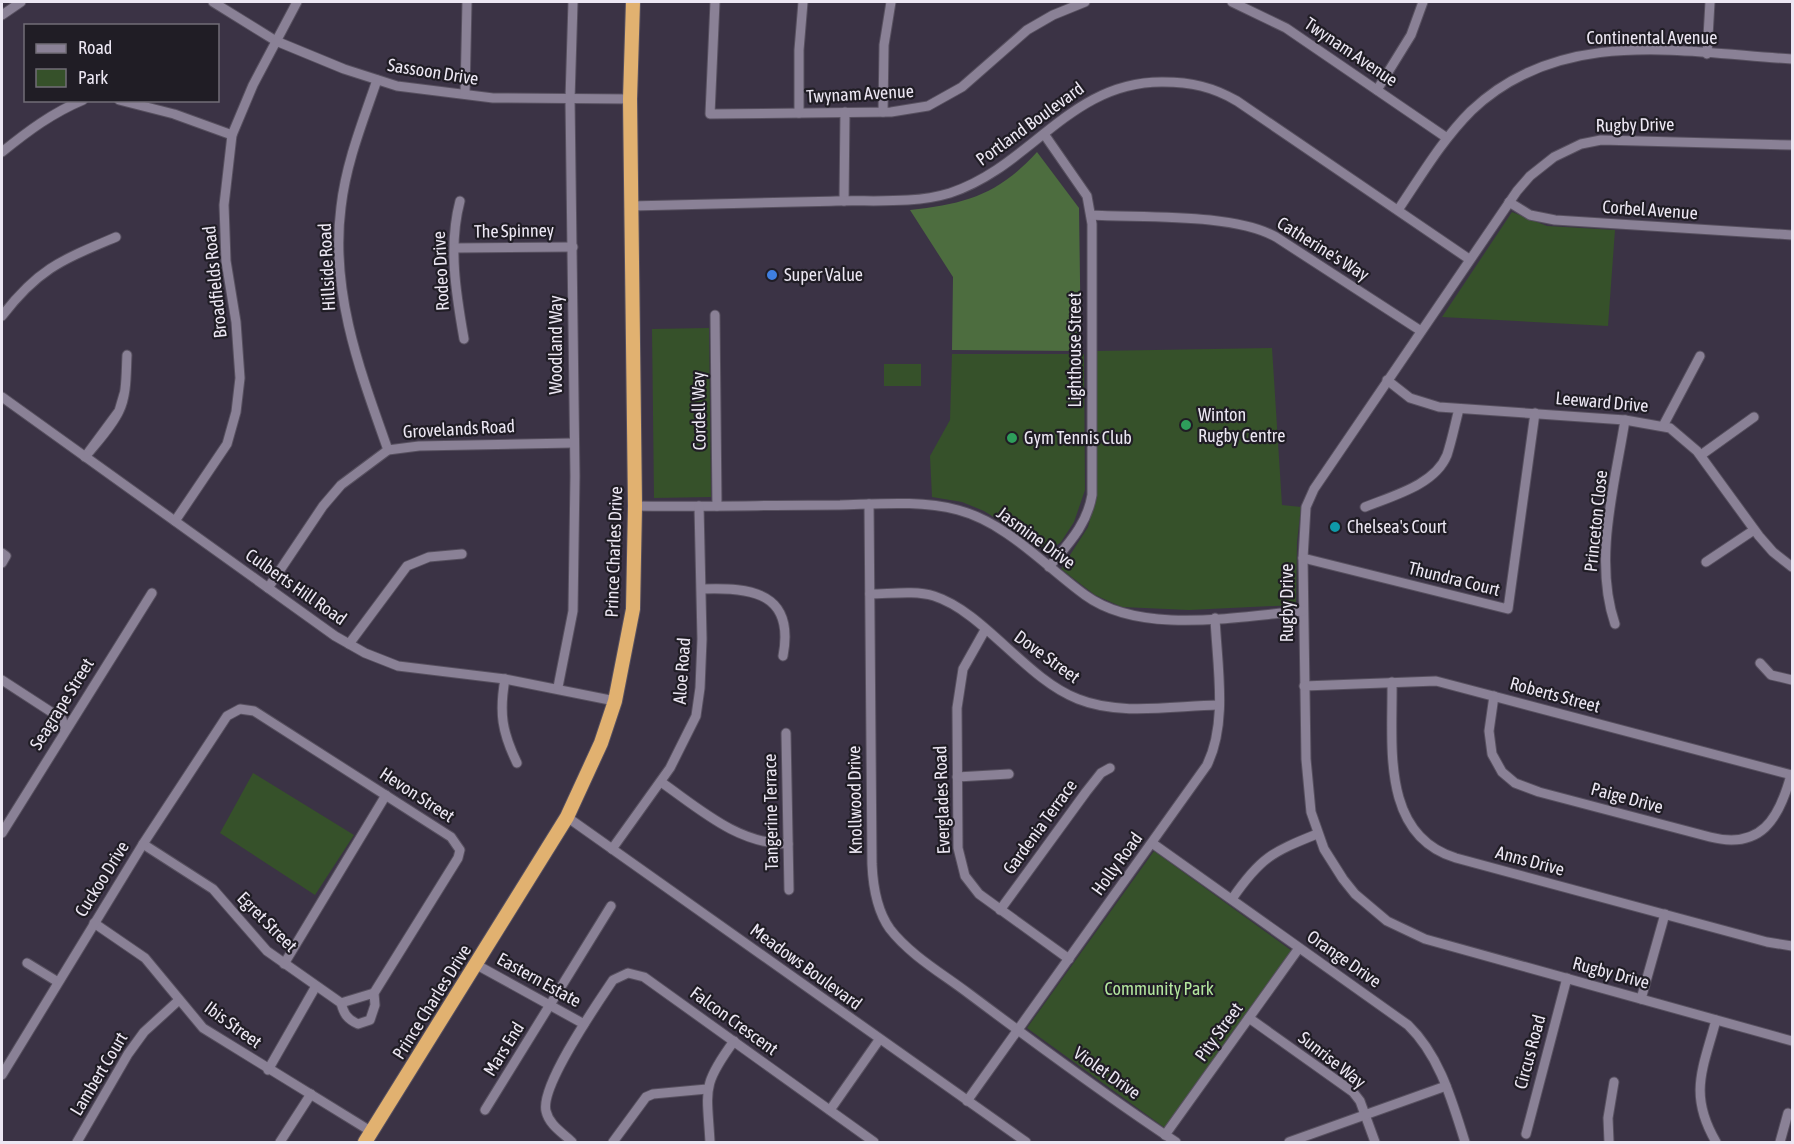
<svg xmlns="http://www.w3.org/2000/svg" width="1794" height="1144" viewBox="0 0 1794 1144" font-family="'Asap Condensed',sans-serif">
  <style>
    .green { fill: #36512a }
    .forest { fill: #4d6d3f }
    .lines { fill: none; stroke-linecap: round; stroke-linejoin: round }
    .minor-casing { stroke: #57505f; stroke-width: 11 }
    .highway-casing { stroke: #57505f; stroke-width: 16 }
    .minor { stroke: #8a8196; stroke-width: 9 }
    .highway { stroke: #e1b170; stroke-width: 14 }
    .shop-dot { fill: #3f7fe0; stroke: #201d25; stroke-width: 2 }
    .leisure-dot { fill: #2e9e5b; stroke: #201d25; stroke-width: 2 }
    .culture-dot { fill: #0f9aa8; stroke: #201d25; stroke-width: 2 }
    .labels { text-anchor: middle; stroke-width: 4.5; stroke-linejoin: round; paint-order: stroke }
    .street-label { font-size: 18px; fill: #ece7f3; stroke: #201d25 }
    .poi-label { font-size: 18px; fill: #ece7f3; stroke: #201d25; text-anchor: start }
    .park-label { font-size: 18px; fill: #b3e69e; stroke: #201d25 }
  </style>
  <rect width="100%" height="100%" fill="#3b3345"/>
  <g class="green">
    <path d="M1512 212 1547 226 1615 230 1608 326 1442 317Z"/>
    <path d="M709 328 711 497 654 498 652 329Z"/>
    <path d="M1272 348 1282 505 1301 507 1297 542 1296 605 1189 610 1122 607 1095 595 1061 569 1088 527 1096 498 1095 351Z"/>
    <path d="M952 354H1084L1085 490 1074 522 1061 542 1053 548H1043L984 511 962 502 932 497 930 456 950 420Z"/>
    <rect x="884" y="364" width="37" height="22"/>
    <path d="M253 773 354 835 315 895 220 833Z"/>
    <path d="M1154 851 1292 951 1165 1128 1027 1028Z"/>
  </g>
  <path class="forest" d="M1037 152 1079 208 1081 351 952 350 953 277 910 210C966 204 999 194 1037 152Z"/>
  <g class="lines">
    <defs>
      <g id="minor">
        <path d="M213 2 276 41 344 69 397 86 493 98 630 99"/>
        <path d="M715 2 710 114 891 112 928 106 962 87 1027 30 1053 15 1085 2"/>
        <path d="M1232 2 1286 28 1447 138"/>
        <path d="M2 15 21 2"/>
        <path d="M1707 54 1710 2"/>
        <path d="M377 80C363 121 346 163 341 207 330 292 360 371 388 450"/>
        <path d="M1377 90 1411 35 1423 2"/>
        <path d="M465 94 467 2"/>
        <path d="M119 100 174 114 232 135"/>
        <path d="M883 112 884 45 891 2"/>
        <path d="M799 113V50L803 2"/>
        <path d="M1044 134 1087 196 1092 224V495C1087 525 1068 544 1049 567"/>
        <path d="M1792 145 1601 140 1581 144 1554 157 1530 176 1517 191 1314 489 1306 507 1303 558 1306 759 1311 812 1324 849 1343 879 1355 894 1387 921 1425 939 1792 1041"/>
        <path d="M2 152C28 131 52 113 83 100"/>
        <path d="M460 201C448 246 456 294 464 339"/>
        <path d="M844 201 845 112"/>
        <path d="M1509 202 1530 215 1555 220 1792 235"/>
        <path d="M631 206C700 204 768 203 836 201 873 200 914 204 950 193 1032 166 1070 81 1163 82 1191 82 1213 87 1237 101L1469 259"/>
        <path d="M1398 210C1421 176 1442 140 1471 111 1560 26 1681 52 1792 59"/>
        <path d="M1091 215C1143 218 1233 213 1276 237L1421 331"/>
        <path d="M455 248 573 247"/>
        <path d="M715 315 717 506"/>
        <path d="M2 316C39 268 62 260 116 237"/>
        <path d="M1387 380 1410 398 1439 407 1625 420 1670 428 1697 451 1759 536 1773 552 1792 567"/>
        <path d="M124 394 119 411 85 457C96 443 111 428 119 411 127 395 126 373 127 355"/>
        <path d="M2 397 335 636 365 653 398 666 505 679 615 701"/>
        <path d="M1663 426 1700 356"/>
        <path d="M1701 455 1754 417"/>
        <path d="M869 504 872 864C873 887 877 911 890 929 910 955 943 974 968 993 1036 1044 1105 1095 1176 1142"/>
        <path d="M635 506C703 507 771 505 840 505 878 504 920 500 958 510 1007 523 1045 566 1085 595 1141 636 1239 616 1303 611"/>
        <path d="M1365 507C1392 496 1435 485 1447 455 1452 440 1455 424 1459 409"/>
        <path d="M175 521 227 444 236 412 240 378 236 322 226 261 224 205 232 135 253 85 297 2"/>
        <path d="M2 553 6 556 2 563"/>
        <path d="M1303 558 1508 609 1535 413"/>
        <path d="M1706 562 1754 530"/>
        <path d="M268 588 323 506 341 485 388 450 419 446 572 443"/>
        <path d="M702 589C752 587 795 593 783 656"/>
        <path d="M870 594C890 594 914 590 934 596 984 612 1026 679 1078 699 1120 716 1173 706 1218 705"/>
        <path d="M1615 624C1593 560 1615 484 1625 420"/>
        <path d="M985 630 963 669 957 708 958 848 965 876 979 894 1069 959"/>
        <path d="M349 644 407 566 429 557 462 554"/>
        <path d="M1760 663 1771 675 1792 680"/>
        <path d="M505 679C499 713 502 732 517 763"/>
        <path d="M2 680 62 719 65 731"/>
        <path d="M1392 682C1393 744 1380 835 1456 858L1767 942 1792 946"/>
        <path d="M1304 686 1436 681 1792 775"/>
        <path d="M558 687 573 611 575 476 570 99 573 2"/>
        <path d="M1494 696 1489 731 1492 754 1502 772 1515 783 1539 792 1710 837C1761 850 1779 819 1791 775"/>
        <path d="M786 733 789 890"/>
        <path d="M957 777 1009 774"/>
        <path d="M661 782C701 810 738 844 788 844"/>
        <path d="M567 817 1026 1142"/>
        <path d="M2 833 152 593"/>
        <path d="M1152 843 1408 1025C1440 1056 1452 1101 1465 1142"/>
        <path d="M143 844 213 889 267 951 341 1003 374 993"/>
        <path d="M612 849 670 768 696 716 700 688 702 639 699 506"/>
        <path d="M1232 899C1260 858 1272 852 1317 834"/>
        <path d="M1000 910 1086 792 1101 773 1110 768"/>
        <path d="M94 923 145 958 203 1028 372 1132"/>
        <path d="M27 963 58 982"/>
        <path d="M284 964 386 795"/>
        <path d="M477 965 584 1024"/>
        <path d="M1641 999 1665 914"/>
        <path d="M1249 1018 1353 1092 1360 1101 1375 1142"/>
        <path d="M268 1070 316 986"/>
        <path d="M2 1075 143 844 227 716 240 709 254 711 451 837 460 850 458 858 374 993 375 1005 370 1020 358 1024C347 1019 344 1014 341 1003"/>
        <path d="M967 1101 1207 765C1228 722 1217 665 1215 618"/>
        <path d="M485 1110 611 906"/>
        <path d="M830 1110 879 1040"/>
        <path d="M1526 1134 1567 978"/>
        <path d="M1165 1135 1299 948"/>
        <path d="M77 1142 128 1054 144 1032 179 1000"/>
        <path d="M280 1142 311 1094"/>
        <path d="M572 1142C563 1133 549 1125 546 1111 540 1086 597 1004 613 980L628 973 644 977 874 1142"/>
        <path d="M613 1142 646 1097 653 1094 707 1089"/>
        <path d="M710 1142C707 1089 701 1086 734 1041"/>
        <path d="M1289 1142 1446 1086"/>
        <path d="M1609 1142 1608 1118 1614 1082"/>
        <path d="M1716 1142C1688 1094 1703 1069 1716 1020"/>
        <path d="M1780 1142 1788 1113"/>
      </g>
      <path id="highway" d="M365 1142 567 817 601 743 615 701 633 609 635 506 630 99 633 2"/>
    </defs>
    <use href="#minor" class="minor-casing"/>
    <use href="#highway" class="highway-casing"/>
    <use href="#minor" class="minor"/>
    <use href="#highway" class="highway"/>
  </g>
  <circle class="shop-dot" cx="772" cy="275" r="6"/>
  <g class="leisure-dot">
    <circle cx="1186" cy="425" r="6"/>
    <circle cx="1012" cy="438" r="6"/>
  </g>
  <circle class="culture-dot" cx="1335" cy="527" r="6"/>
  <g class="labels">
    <g class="street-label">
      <text x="1652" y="44">Continental Avenue</text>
      <text transform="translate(1351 52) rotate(34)" y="6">Twynam Avenue</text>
      <text transform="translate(433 72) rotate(9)" y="6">Sassoon Drive</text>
      <text transform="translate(860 94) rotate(-3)" y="6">Twynam Avenue</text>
      <text transform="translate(1030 124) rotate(-36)" y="6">Portland Boulevard</text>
      <text transform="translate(1635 125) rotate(-1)" y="6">Rugby Drive</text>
      <text transform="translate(1650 210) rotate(4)" y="6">Corbel Avenue</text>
      <text transform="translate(514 231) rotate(-1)" y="6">The Spinney</text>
      <text transform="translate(1323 249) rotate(32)" y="6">Catherine's Way</text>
      <text transform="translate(327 267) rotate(-93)" y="6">Hillside Road</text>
      <text transform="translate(441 271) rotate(-93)" y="6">Rodeo Drive</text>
      <text transform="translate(215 282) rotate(-96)" y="6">Broadfields Road</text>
      <text transform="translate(556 345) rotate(-90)" y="6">Woodland Way</text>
      <text transform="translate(1075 350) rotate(-90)" y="6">Lighthouse Street</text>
      <text transform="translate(1602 402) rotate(5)" y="6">Leeward Drive</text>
      <text transform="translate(699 411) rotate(-91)" y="6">Cordell Way</text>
      <text transform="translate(459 429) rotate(-3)" y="6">Grovelands Road</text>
      <text transform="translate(1596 521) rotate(-84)" y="6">Princeton Close</text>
      <text transform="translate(1036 538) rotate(36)" y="6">Jasmine Drive</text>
      <text transform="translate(614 552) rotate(-88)" y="6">Prince Charles Drive</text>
      <text transform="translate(1454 579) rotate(14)" y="6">Thundra Court</text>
      <text transform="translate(296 587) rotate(35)" y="6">Culberts Hill Road</text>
      <text transform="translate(1287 603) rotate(-90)" y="6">Rugby Drive</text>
      <text transform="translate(1047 657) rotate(36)" y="6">Dove Street</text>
      <text transform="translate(682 671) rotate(-86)" y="6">Aloe Road</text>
      <text transform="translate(1555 695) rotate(15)" y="6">Roberts Street</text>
      <text transform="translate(62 704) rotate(-58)" y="6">Seagrape Street</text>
      <text transform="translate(417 795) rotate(33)" y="6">Hevon Street</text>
      <text transform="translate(1627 798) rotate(15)" y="6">Paige Drive</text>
      <text transform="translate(855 800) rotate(-91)" y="6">Knollwood Drive</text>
      <text transform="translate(942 800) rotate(-92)" y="6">Everglades Road</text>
      <text transform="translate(771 812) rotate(-91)" y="6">Tangerine Terrace</text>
      <text transform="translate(1040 827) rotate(-54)" y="6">Gardenia Terrace</text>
      <text transform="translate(1530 861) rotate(15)" y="6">Anns Drive</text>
      <text transform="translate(1117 864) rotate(-54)" y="6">Holly Road</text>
      <text transform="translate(102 879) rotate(-58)" y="6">Cuckoo Drive</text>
      <text transform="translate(267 922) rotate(45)" y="6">Egret Street</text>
      <text transform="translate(1344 959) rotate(35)" y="6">Orange Drive</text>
      <text transform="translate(806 967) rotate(36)" y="6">Meadows Boulevard</text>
      <text transform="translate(1611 973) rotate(15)" y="6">Rugby Drive</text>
      <text transform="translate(539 980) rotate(29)" y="6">Eastern Estate</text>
      <text transform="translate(432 1002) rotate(-58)" y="6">Prince Charles Drive</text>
      <text transform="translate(734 1021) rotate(36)" y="6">Falcon Crescent</text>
      <text transform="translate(233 1025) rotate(36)" y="6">Ibis Street</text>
      <text transform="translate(1219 1032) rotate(-54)" y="6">Pity Street</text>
      <text transform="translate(504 1049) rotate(-58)" y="6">Mars End</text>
      <text transform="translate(1530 1052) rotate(-75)" y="6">Circus Road</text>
      <text transform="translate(1332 1060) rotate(38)" y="6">Sunrise Way</text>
      <text transform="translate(1107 1073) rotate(35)" y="6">Violet Drive</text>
      <text transform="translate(99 1074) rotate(-59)" y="6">Lambert Court</text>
    </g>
    <g class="poi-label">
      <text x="784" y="281">Super Value</text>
      <text x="1198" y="421">Winton<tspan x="1198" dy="21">Rugby Centre</tspan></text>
      <text x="1024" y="444">Gym Tennis Club</text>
      <text x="1347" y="533">Chelsea's Court</text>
    </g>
    <g class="park-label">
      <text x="1159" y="995">Community Park</text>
    </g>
  </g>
  <rect width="1794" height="1144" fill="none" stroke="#ece7f3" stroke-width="6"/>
  <rect x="24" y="24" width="195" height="78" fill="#201d25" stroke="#726e77" stroke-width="1.5"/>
  <rect x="36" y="44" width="30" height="9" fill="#8a8196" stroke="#726e77" stroke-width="1.5"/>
  <text x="78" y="54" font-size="18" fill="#ece7f3">Road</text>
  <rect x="36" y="69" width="30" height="18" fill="#36512a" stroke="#726e77" stroke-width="1.5"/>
  <text x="78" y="84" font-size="18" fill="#ece7f3">Park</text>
</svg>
